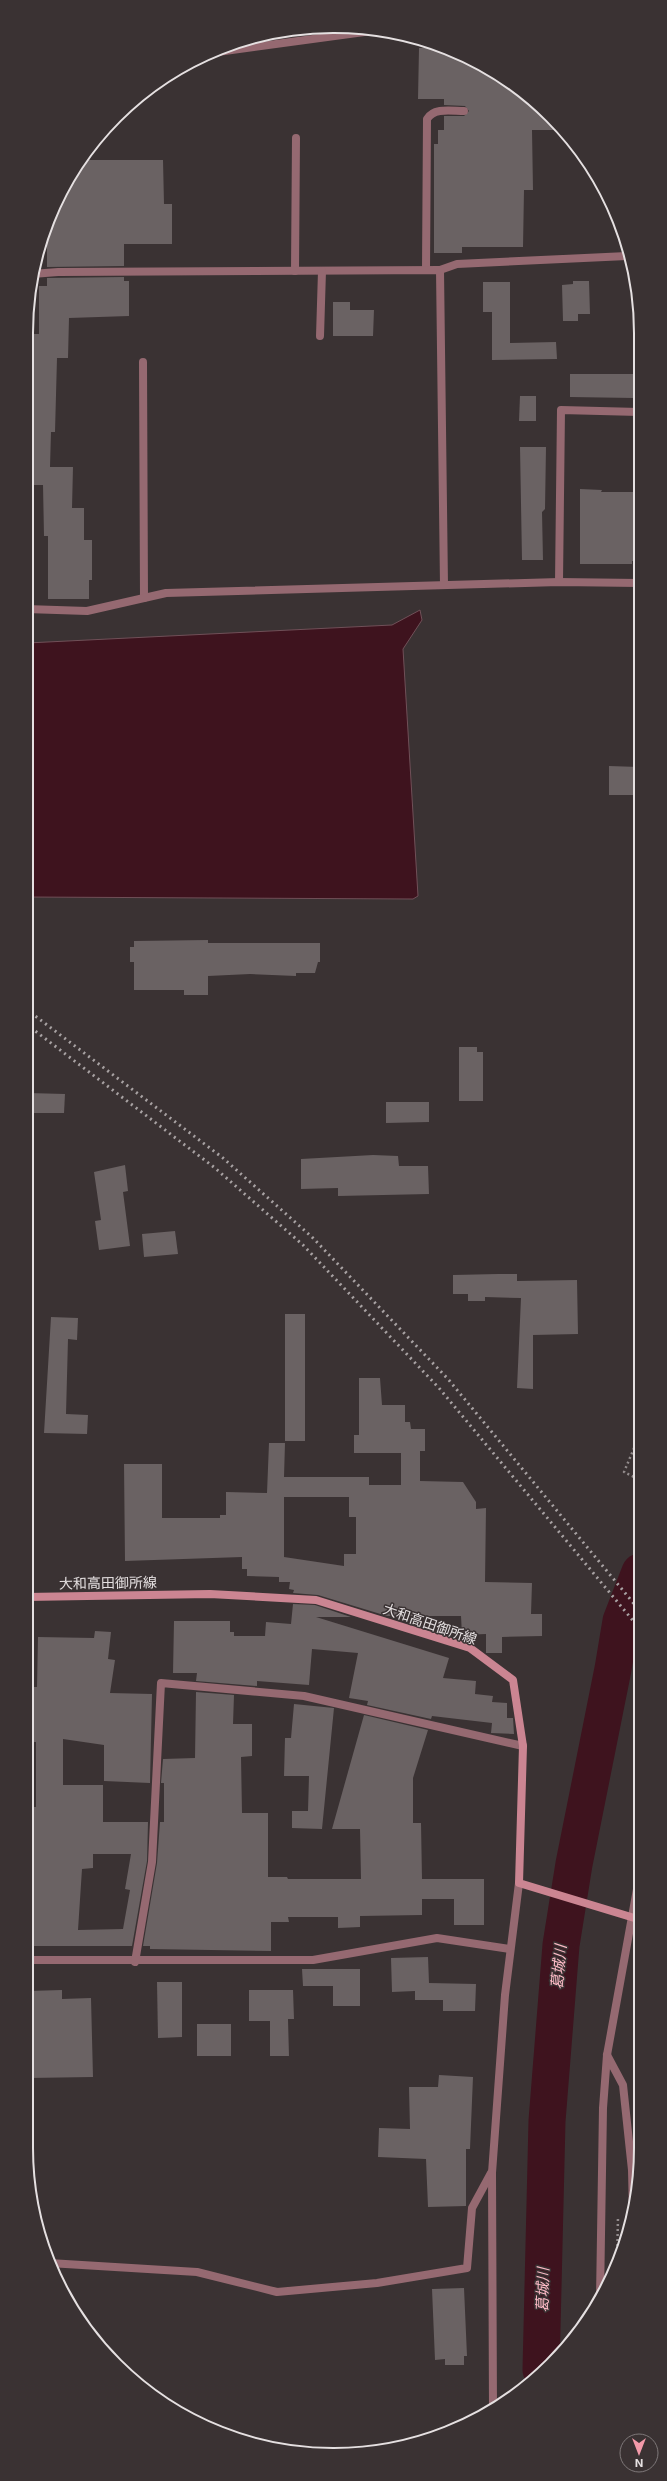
<svg xmlns="http://www.w3.org/2000/svg" width="667" height="2481" viewBox="0 0 667 2481" font-family="Inter,'Noto Sans JP',sans-serif">
  <style>
    .water { fill: #3e131e; stroke: #705058 }
    .lines { fill: none; stroke-linecap: round; stroke-linejoin: round }
    .river { stroke: #3e131e; stroke-width: 37 }
    .building { fill: #6a6263; fill-rule: evenodd }
    .path { stroke: #928b8c; stroke-width: 2.5; stroke-dasharray: 2 3; stroke-linecap: butt }
    .street { stroke: #956971; stroke-width: 8 }
    .secondary { stroke: #cb8592; stroke-width: 8 }
    .rail { stroke: #a8a2a3; stroke-width: 3; stroke-dasharray: 2 4; stroke-linecap: butt }
    .labels { text-anchor: middle; stroke-width: 3; stroke-linejoin: round; paint-order: stroke }
    .street-label { font-size: 14px; fill: #e5e0e1; stroke: #3a3233 }
    .water-label { font-size: 15px; font-style: italic; fill: #febbc7; stroke: #3a3233 }
    .rim { fill: none; stroke: #e5e0e1; stroke-width: 2 }
  </style>
  <rect width="100%" height="100%" fill="#3a3233"/>
  <path class="water" d="M420 610 422 620 403 649 418 896 413 899 26 897 27 643 392 625Z"/>
  <g class="lines">
    <path class="river" d="M541 2370 547 2121 561 1945 574 1864 613 1669 621 1621 640 1572"/>
  </g>
  <g class="building">
    <path d="M419 48H435L487 67 564 130H532L533 190H524L523 247H462V253H434V144H438V130H444V116H464L469 111 465 106 444 105V99H418Z"/>
    <path d="M80 160H163L164 204H172V244H124V266L47 267V224L49 216Z"/>
    <path d="M124 277V281H129V316L69 318 68 358H57L55 432H51L50 467H73L72 508H84V540H92V580H89V599H48V536H44L43 485H34V474H26V347H34V334H39V286H47V278Z"/>
    <path d="M573 281H589L590 314H578V321H563L562 285 573 284Z"/>
    <path d="M483 282H510V343L556 342 557 359 492 360V312H483Z"/>
    <path d="M333 302H350V310H374L373 336H333Z"/>
    <path d="M570 374H634V398L570 397Z"/>
    <path d="M520 396H536V421H519Z"/>
    <path d="M520 447H546L545 509 542 512 543 560H522Z"/>
    <path d="M580 489 602 490 601 492H635V541H637V561H632V564H580Z"/>
    <path d="M609 766 639 767V795H609Z"/>
    <path d="M208 940V943H320V962H318L315 973H296V976L250 974 208 976V995H184V990H134V962H130V947H134V941Z"/>
    <path d="M459 1047H477V1052H483V1101H459Z"/>
    <path d="M28 1093 65 1094 64 1113H28Z"/>
    <path d="M386 1102H429V1122L386 1123Z"/>
    <path d="M373 1155 398 1156 399 1166H428L429 1194 338 1196V1188L301 1189V1159Z"/>
    <path d="M125 1165 128 1191 123 1192 130 1246 99 1250 95 1221 101 1220 94 1172Z"/>
    <path d="M175 1231 178 1254 144 1257 142 1234Z"/>
    <path d="M498 1274H517V1281L577 1280 578 1334 533 1335V1389L517 1388 521 1298 485 1297V1301H468V1294H453V1275Z"/>
    <rect x="285" y="1314" width="20" height="127"/>
    <path d="M51 1317 78 1318 77 1340 68 1339 66 1414 88 1415 87 1434 44 1433Z"/>
    <path d="M359 1378H380L382 1405H405V1422H410L411 1429H425V1451H420V1481L463 1482 476 1502V1509L486 1508 485 1582 532 1583 531 1614H542V1636L502 1637V1653H486V1634L462 1635 461 1616H387L318 1595 293 1593 294 1590 289 1589 290 1582H279V1577L247 1576V1569H242V1557L125 1561 124 1464H162V1518H220V1515H226V1492L267 1493 269 1443H285L284 1477H369V1485H401V1453H354V1435H359ZM284 1497H349V1517H356V1554H344V1566L284 1557Z"/>
    <path d="M293 1604 315 1605 351 1617H316L449 1658 443 1678 476 1681 475 1694 493 1696 492 1702 507 1703V1718H513L514 1734 491 1733 492 1723 432 1716 431 1719 367 1705 368 1701 349 1698 358 1653 312 1649 309 1685 257 1681V1686L196 1681 197 1673H173L174 1621H230V1632H234V1636H265L266 1622 291 1624Z"/>
    <path d="M95 1631 111 1632 108 1659 115 1660 110 1693 152 1694 150 1783 104 1781V1745L63 1739V1785H103V1822H148L147 1861 132 1946H26L29 1807H36V1742H26V1687H37L38 1637 94 1638ZM93 1854H131L125 1889 130 1890 123 1929 78 1930 82 1869 93 1868Z"/>
    <path d="M196 1692 234 1695 233 1724H252V1756L241 1757 242 1813H268V1877H287L288 1879H361L360 1829H332L364 1715 428 1730 413 1778V1823H421L422 1879H484V1925H454V1899H422V1915L360 1916V1927L338 1928V1917H288L289 1922H271V1951L150 1949V1946H143L157 1863 160 1822H164V1783H161L163 1759 195 1758Z"/>
    <path d="M294 1704 334 1708 322 1829 292 1828V1811H308L309 1776H284L285 1738H291Z"/>
    <path d="M428 1957 429 1983 476 1984 475 2011H443V2000H415V1991L392 1992 391 1958Z"/>
    <path d="M302 1969H360V2006H333V1986H303Z"/>
    <path d="M157 1982H182V2037L158 2038Z"/>
    <path d="M62 1990V1999L91 1998 93 2077 29 2078 28 1991Z"/>
    <path d="M249 1990H293L294 2019H288L289 2056H270V2021H249Z"/>
    <rect x="197" y="2024" width="34" height="32"/>
    <path d="M439 2075 473 2077 470 2149H466V2206L428 2207 426 2159 378 2157 379 2128 410 2129 409 2087H438Z"/>
    <path d="M464 2288 467 2356H464V2365H445V2359L435 2360 432 2289Z"/>
  </g>
  <g class="lines">
    <g class="path">
      <path d="M640 1434 624 1472 640 1480"/>
      <path d="M617 2266 618 2216"/>
    </g>
    <g class="street">
      <path d="M210 53 379 30"/>
      <path d="M426 270 427 119C434 107 452 111 464 111"/>
      <path d="M440 270 457 264 627 256"/>
      <path d="M295 271 296 138"/>
      <path d="M32 274 58 272 440 270 444 585"/>
      <path d="M320 336 322 271"/>
      <path d="M143 362 144 598"/>
      <path d="M559 582 561 410 639 412"/>
      <path d="M26 609 87 611 166 593 559 582 639 583"/>
      <path d="M26 1960H313L437 1938 510 1949"/>
      <path d="M135 1962 152 1862 161 1683 304 1696 523 1746"/>
      <path d="M607 2055 623 2085 632 2170 633 2213"/>
      <path d="M49 2263 197 2272 277 2292 377 2283 467 2268 472 2208 491 2173"/>
      <path d="M600 2298 603 2108 607 2055 641 1867"/>
      <path d="M493 2409 492 2173 505 1995 519 1883"/>
    </g>
    <path class="secondary" d="M26 1597 210 1594 316 1600 470 1648 513 1680 523 1746 519 1883 641 1920"/>
    <g class="rail">
      <path d="M26 1009 223 1158 312 1237 448 1379 640 1611"/>
      <path d="M26 1024 215 1168 303 1245 439 1388 640 1629"/>
    </g>
  </g>
  <g class="labels">
    <g class="street-label">
      <text transform="translate(108 1583) rotate(-1)" y="5">大和高田御所線</text>
      <text transform="translate(430 1624) rotate(19)" y="5">大和高田御所線</text>
    </g>
    <g class="water-label">
      <text transform="translate(559 1967) rotate(-85)" y="5">葛城川</text>
      <text transform="translate(543 2290) rotate(-89)" y="5">葛城川</text>
    </g>
  </g>
  <path d="M0 0H667V2481H0ZM333 33H334A300 300 0 0 1 634 333V2148A300 300 0 0 1 334 2448H333A300 300 0 0 1 33 2148V333A300 300 0 0 1 333 33Z" fill="#3a3233" fill-rule="evenodd"/>
  <path class="rim" d="M333 33H334A300 300 0 0 1 634 333V2148A300 300 0 0 1 334 2448H333A300 300 0 0 1 33 2148V333A300 300 0 0 1 333 33Z"/>
  <g transform="translate(639 2453) rotate(180)"><circle r="19" fill="#3a3233" stroke="#7e7879"/>
  <path d="M0-3L7 15L0 10L-7 15Z" fill="#f39aaa"/>
  <text y="-6" font-size="11" font-weight="bold" text-anchor="middle" fill="#e5e0e1">N</text>
  </g>
</svg>
